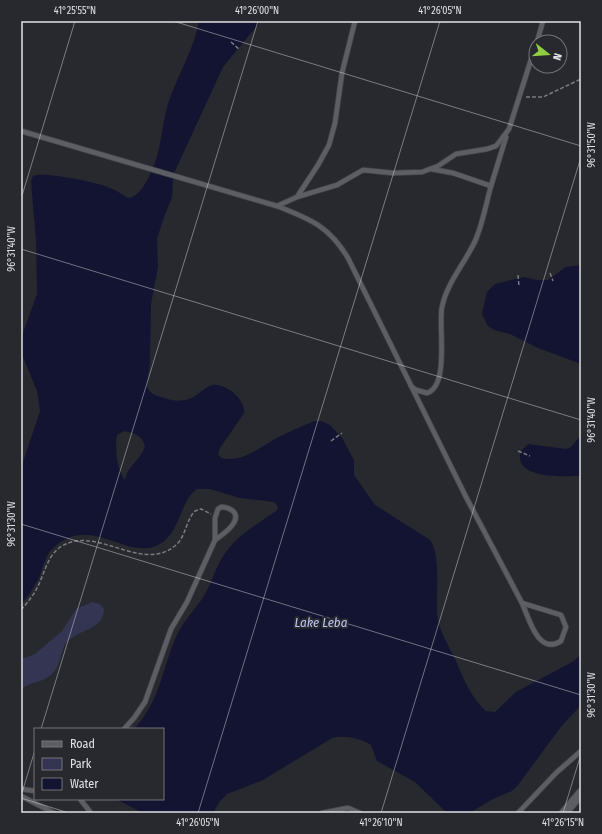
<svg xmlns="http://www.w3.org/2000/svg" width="602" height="834" viewBox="0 0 602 834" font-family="'Fira Sans Condensed',sans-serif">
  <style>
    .green { fill: #333553 }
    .water { fill: #131332; fill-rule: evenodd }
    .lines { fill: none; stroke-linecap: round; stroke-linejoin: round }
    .service-casing { stroke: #434448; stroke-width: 6 }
    .minor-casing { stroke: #434448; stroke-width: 11 }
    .path { stroke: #7b7b7f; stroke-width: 1.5; stroke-dasharray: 4 2; stroke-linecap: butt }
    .service { stroke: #5d5e63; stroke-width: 4.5 }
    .minor { stroke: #5d5e63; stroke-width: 9 }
    .ticks { fill: none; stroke: #e2e2e5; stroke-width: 1; stroke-opacity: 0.45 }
    .labels { text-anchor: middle; stroke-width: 4; stroke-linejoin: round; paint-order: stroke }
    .water-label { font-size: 13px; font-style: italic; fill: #c0c5f8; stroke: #28292e }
    .neatline { fill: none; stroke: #e2e2e5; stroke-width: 1.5 }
    .ticks-label { font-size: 10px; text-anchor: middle; fill: #e2e2e5 }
  </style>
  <rect width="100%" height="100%" fill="#28292e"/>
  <path class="green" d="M92 602 100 604 104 609C104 630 79 629 67 642 59 651 62 666 51 675 42 683 30 682 21 689V657L25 658 35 654 62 631 76 609Z"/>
  <g class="water">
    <path d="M199 21H261L223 67 175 171 173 179 172 197 163 220 157 239 158 267 151 304 150 362 147 386C149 393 154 395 161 397 175 402 187 403 199 393 203 390 208 386 213 385 226 383 246 400 244 413L220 448 218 454 221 458C242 463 259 448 275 439 288 432 302 426 315 421H321L330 425 342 438 354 460V475L375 505 430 540C441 555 436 593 437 613 439 632 448 644 456 661 463 678 472 699 486 711L495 712 516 692 574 661 581 654V705L560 728 518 785 512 791 491 800 471 812H446L415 782 377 761 371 745C360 738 344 735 332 738L263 780 227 794 220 801 213 813H143L116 799H163V729H134C159 702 161 675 174 642 180 625 192 613 202 599 211 586 214 571 222 558 235 536 256 525 276 511L278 508 275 502 240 498 210 489H197C180 500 180 533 160 544 126 563 90 510 51 550 44 558 43 570 38 580 33 589 27 597 21 605V468L40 411 37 391 23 357 22 346 23 333 37 294 36 241 31 181 33 176C41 171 94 182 105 186 114 189 120 193 128 198 139 197 147 182 151 172 162 151 161 126 168 104 177 76 194 50 199 21ZM124 431C134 433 142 435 145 446 141 460 128 465 125 480 116 469 115 448 117 435Z"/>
    <path d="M581 265V364L538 348 510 334 494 330 488 326 482 314 487 292 495 284 524 277 537 280H548L566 267Z"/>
    <path d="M581 435V476C565 476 512 480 521 451L528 444 566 449 571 447Z"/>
  </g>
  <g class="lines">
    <defs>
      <g id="service">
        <path d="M537 42 543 21"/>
        <path d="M21 131 277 206C310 219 329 226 348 258L466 497 522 603"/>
        <path d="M431 169 453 173 491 186"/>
        <path d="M297 197 337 185 363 170 393 173 422 172 438 166 456 154 487 149 496 146 509 129 536 44"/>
        <path d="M277 206 297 197 318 165 329 145 335 123 342 73 355 21"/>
        <path d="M411 386 416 390 427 393C450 386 438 325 442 307 447 282 466 262 476 239 483 222 486 204 491 186 496 170 501 153 506 137"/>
        <path d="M221 507C225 507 229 508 233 511 243 521 222 535 215 540V518L218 509Z"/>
        <path d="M522 603 561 615 566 627 561 641C538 656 529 618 522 603Z"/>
        <path d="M124 729 134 718 145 702 171 629 187 602 215 540"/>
        <path d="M21 789 35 791"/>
        <path d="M21 796 54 813"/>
        <path d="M80 799 91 813"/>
        <path d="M322 813 348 808 360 813"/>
        <path d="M518 813 556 773 581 751"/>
      </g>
      <path id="minor" d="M564 813 581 793"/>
    </defs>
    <use href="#service" class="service-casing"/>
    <use href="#minor" class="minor-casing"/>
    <g class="path">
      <path d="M231 42 240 50"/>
      <path d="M526 97H543L581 79"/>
      <path d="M550 273 553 281"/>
      <path d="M518 275 519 286"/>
      <path d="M331 441 342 433"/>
      <path d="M518 451 530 456"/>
      <path d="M21 610C27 603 33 596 37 588 44 575 47 557 59 548 95 522 141 575 176 545 186 536 186 520 195 511L201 509 211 514"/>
    </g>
    <use href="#service" class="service"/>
    <use href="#minor" class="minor"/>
  </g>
  <path class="ticks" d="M173 21 581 146M21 199 75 21M21 249 581 420M21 524 581 695M41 729 258 21M21 796 35 750M21 798 69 813M198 813 440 21M381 813 581 157M563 813 581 754"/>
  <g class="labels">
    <g class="water-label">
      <text x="321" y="627">Lake Leba</text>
    </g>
  </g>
  <rect width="602" height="834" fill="none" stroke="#28292e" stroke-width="44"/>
  <rect x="34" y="728" width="130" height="72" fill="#28292e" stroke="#727377"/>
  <rect x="42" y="741" width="20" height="6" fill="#5d5e63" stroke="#727377"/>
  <text x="70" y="748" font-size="12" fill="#e2e2e5">Road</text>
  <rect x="42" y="758" width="20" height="12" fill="#333553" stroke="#727377"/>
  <text x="70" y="768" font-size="12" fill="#e2e2e5">Park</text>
  <rect x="42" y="778" width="20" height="12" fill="#131332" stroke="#727377"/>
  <text x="70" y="788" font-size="12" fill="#e2e2e5">Water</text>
  <g transform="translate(548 54) rotate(107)"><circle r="19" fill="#28292e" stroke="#727377"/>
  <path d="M0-3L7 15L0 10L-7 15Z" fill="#8fcd42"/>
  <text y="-6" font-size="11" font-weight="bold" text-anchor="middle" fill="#e2e2e5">N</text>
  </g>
  <rect x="22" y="22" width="558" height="790" class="neatline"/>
  <g class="ticks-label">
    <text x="75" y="14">41°25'55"N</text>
    <text x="257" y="14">41°26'00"N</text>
    <text x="440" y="14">41°26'05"N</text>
    <text transform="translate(591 145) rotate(-90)" y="4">96°31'50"W</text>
    <text transform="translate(11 249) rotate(-90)" y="4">96°31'40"W</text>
    <text transform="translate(591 420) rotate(-90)" y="4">96°31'40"W</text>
    <text transform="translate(11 524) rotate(-90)" y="4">96°31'30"W</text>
    <text transform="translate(591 695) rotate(-90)" y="4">96°31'30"W</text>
    <text x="198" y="826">41°26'05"N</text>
    <text x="381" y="826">41°26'10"N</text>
    <text x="563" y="826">41°26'15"N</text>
  </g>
</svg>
